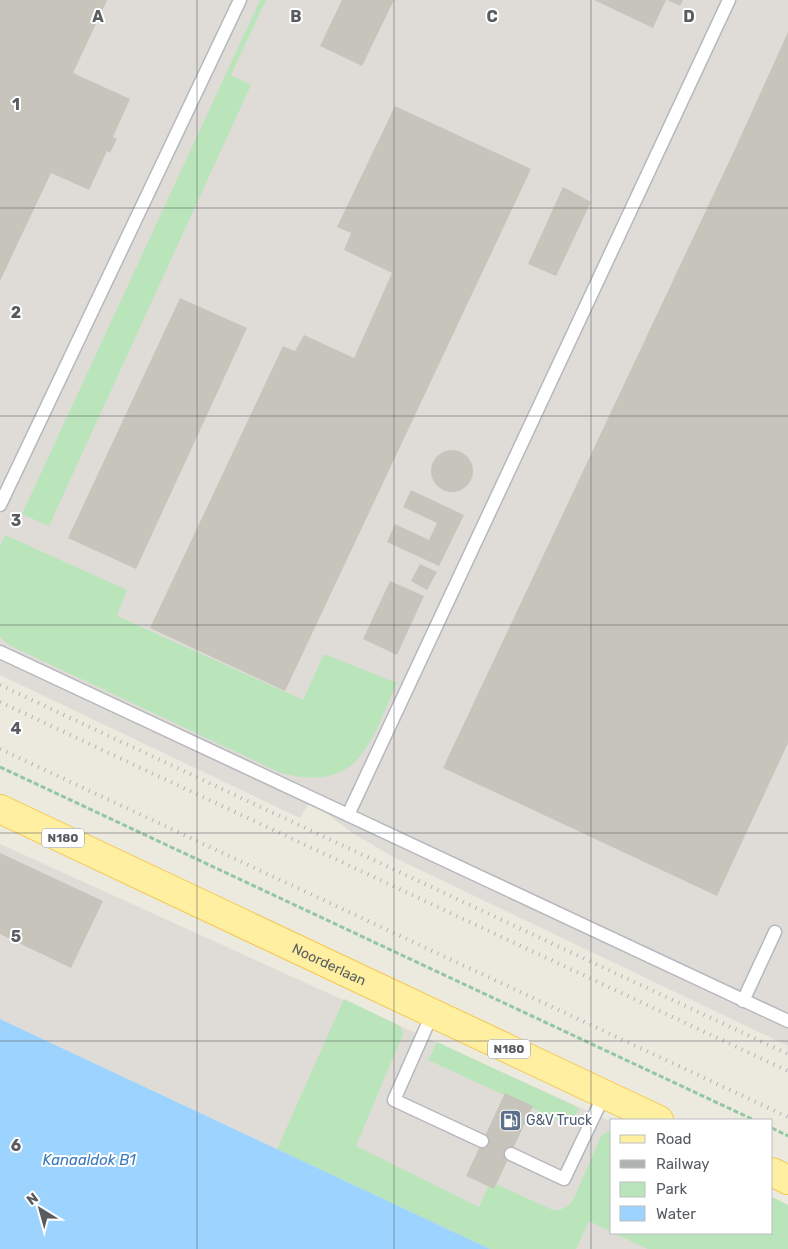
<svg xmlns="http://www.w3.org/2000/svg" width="788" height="1249" viewBox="0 0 788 1249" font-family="Rubik,sans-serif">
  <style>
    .industrial { fill: #dfdcd7 }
    .green { fill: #bae5ba }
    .water { fill: #9cd3ff }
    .building { fill: #c7c4bc }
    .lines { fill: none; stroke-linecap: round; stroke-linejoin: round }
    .service-casing { stroke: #b5b8bd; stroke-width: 15 }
    .primary-casing { stroke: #f5c84f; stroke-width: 30 }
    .path { stroke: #93c6a2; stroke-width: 3; stroke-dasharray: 5 2.5; stroke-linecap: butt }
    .service { stroke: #fff; stroke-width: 12 }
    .primary { stroke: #fff0a1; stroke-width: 28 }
    .rail { stroke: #b1b2b2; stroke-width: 4; stroke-dasharray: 1 6; stroke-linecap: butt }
    .grid { fill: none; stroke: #585c61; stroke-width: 1; stroke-opacity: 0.55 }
    .labels { text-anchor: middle; stroke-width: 4; stroke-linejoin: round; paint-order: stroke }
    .shield { fill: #fff; stroke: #8a8d90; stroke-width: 1 }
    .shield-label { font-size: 12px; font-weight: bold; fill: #585c61 }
    .street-label { font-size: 14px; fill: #585c61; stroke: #fff }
    .service-label { font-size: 14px; fill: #4e5e75; stroke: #fff; text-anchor: start }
    .water-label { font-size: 15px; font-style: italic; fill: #3a79bc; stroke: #fff }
    .grid-label { font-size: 16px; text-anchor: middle; font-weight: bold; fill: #585c61; stroke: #fff; stroke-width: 4; stroke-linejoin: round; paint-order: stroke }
  </style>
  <rect width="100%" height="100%" fill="#ece9df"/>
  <g class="industrial">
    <path d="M0 0H788V1046L395 858 354 834 310 801 300 818 0 675Z"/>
    <path d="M0 844 612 1122V1233H772V1197L788 1205V1249H490L0 1019Z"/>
  </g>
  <g class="green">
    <path d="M260 0H266L231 75 251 85 49 526 22 514Z"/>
    <path d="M5 535 127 590 117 616 303 700 324 654 397 683C370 742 360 794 281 773L9 645 0 637V546Z"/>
    <path d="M344 999 400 1026 403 1034 356 1146 479 1207 488 1186 494 1189 496 1184 553 1210C565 1210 570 1206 575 1196L601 1136 612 1129V1232L589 1221 576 1249H490L277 1149Z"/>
    <path d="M437 1042 579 1108 571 1126 428 1060Z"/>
    <path d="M772 1197 788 1205V1249H648L613 1233H772Z"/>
  </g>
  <path class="water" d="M0 1019 490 1249H0Z"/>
  <g class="building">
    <path d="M0 0H107L73 73 130 99 113 137 117 139 110 153 107 151 89 190 51 173 0 281Z"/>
    <path d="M342 0H394L362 66 320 46Z"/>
    <path d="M594 0H666L653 28Z"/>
    <path d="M667 0H683L680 6Z"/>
    <path d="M788 32V743L717 896 443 768 735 149Z"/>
    <path d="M395 106 531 169 285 691 150 628 283 346 295 351 304 335 354 358 392 273 344 250 351 233 337 227Z"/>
    <path d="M563 187 591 202 556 276 528 264Z"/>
    <path d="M180 298 247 328 136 569 68 538Z"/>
    <circle cx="452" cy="471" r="21"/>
    <path d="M411 490 464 515 439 566 387 542 395 524 429 540 437 523 403 507Z"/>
    <path d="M420 564 437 572 427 590 411 581Z"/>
    <path d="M390 581 424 596 397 655 363 639Z"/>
    <path d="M0 853 103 901 71 968 0 934Z"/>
    <path d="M505 1093 533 1106 494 1189 466 1176Z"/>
  </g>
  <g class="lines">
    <defs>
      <g id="service">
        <path d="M0 505 240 0"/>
        <path d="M0 652 788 1021"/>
        <path d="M348 815 729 0"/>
        <path d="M743 1001 775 932"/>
        <path d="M433 1012 394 1100 482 1141"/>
        <path d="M511 1154 564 1179 604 1095"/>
      </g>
      <g id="primary">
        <path id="s1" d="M0 809 659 1120"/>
        <path d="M772 1172 788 1180"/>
      </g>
    </defs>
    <use href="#service" class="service-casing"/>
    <use href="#primary" class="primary-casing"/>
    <g class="path">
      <path d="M0 767 754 1120"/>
      <path d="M772 1128 788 1136"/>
    </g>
    <use href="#service" class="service"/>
    <use href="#primary" class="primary"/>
    <g class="rail">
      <path d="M0 685 788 1054"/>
      <path d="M0 702 788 1071"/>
      <path d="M0 749 788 1117"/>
    </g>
  </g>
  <path class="grid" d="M197 0V1249M394 0V1249M591 0V1249M0 208H788M0 416H788M0 625H788M0 833H788M0 1041H788"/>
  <defs>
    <symbol id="fuel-square" viewBox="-11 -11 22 22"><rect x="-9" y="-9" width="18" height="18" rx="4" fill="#5c6f8a" stroke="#fff"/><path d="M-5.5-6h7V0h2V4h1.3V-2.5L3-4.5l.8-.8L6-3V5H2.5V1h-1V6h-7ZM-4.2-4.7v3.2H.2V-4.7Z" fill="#fff"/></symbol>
  </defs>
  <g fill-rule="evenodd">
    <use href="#fuel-square" x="498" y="1108" width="25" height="25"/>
  </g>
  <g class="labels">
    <g class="shield">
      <rect x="42" y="828.5" width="42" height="19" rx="4"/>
      <rect x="488" y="1039.5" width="42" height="19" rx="4"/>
    </g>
    <g class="shield-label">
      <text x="63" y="842">N180</text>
      <text x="509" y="1053">N180</text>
    </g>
    <g class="street-label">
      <text dy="5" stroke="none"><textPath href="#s1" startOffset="364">Noorderlaan</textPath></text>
    </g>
    <g class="service-label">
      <text x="526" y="1125">G&amp;V Truck</text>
    </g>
    <g class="water-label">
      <text x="89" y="1165">Kanaaldok B1</text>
    </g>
  </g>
  <g class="grid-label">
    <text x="98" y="22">A</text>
    <text x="296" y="22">B</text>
    <text x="492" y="22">C</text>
    <text x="689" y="22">D</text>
    <text x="16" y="110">1</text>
    <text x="16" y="318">2</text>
    <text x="16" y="526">3</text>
    <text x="16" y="734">4</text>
    <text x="16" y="942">5</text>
    <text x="16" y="1151">6</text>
  </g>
  <rect x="610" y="1119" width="162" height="115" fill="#ffffff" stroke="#bcbec0"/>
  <rect x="620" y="1135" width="25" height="8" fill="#fff0a1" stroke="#bcbec0"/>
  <text x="656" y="1144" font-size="15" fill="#585c61">Road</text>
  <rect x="620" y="1160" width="25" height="8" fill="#b1b2b2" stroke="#bcbec0"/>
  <text x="656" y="1169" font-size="15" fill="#585c61">Railway</text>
  <rect x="620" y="1182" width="25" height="15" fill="#bae5ba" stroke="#bcbec0"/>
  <text x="656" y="1194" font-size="15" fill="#585c61">Park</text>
  <rect x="620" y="1206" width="25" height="15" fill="#9cd3ff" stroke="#bcbec0"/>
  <text x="656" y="1219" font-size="15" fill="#585c61">Water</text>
  <g transform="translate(40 1209) rotate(323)" stroke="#ffffff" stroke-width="4" paint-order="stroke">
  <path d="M0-4L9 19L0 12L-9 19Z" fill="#585c61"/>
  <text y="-8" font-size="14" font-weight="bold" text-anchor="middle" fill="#585c61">N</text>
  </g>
</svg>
